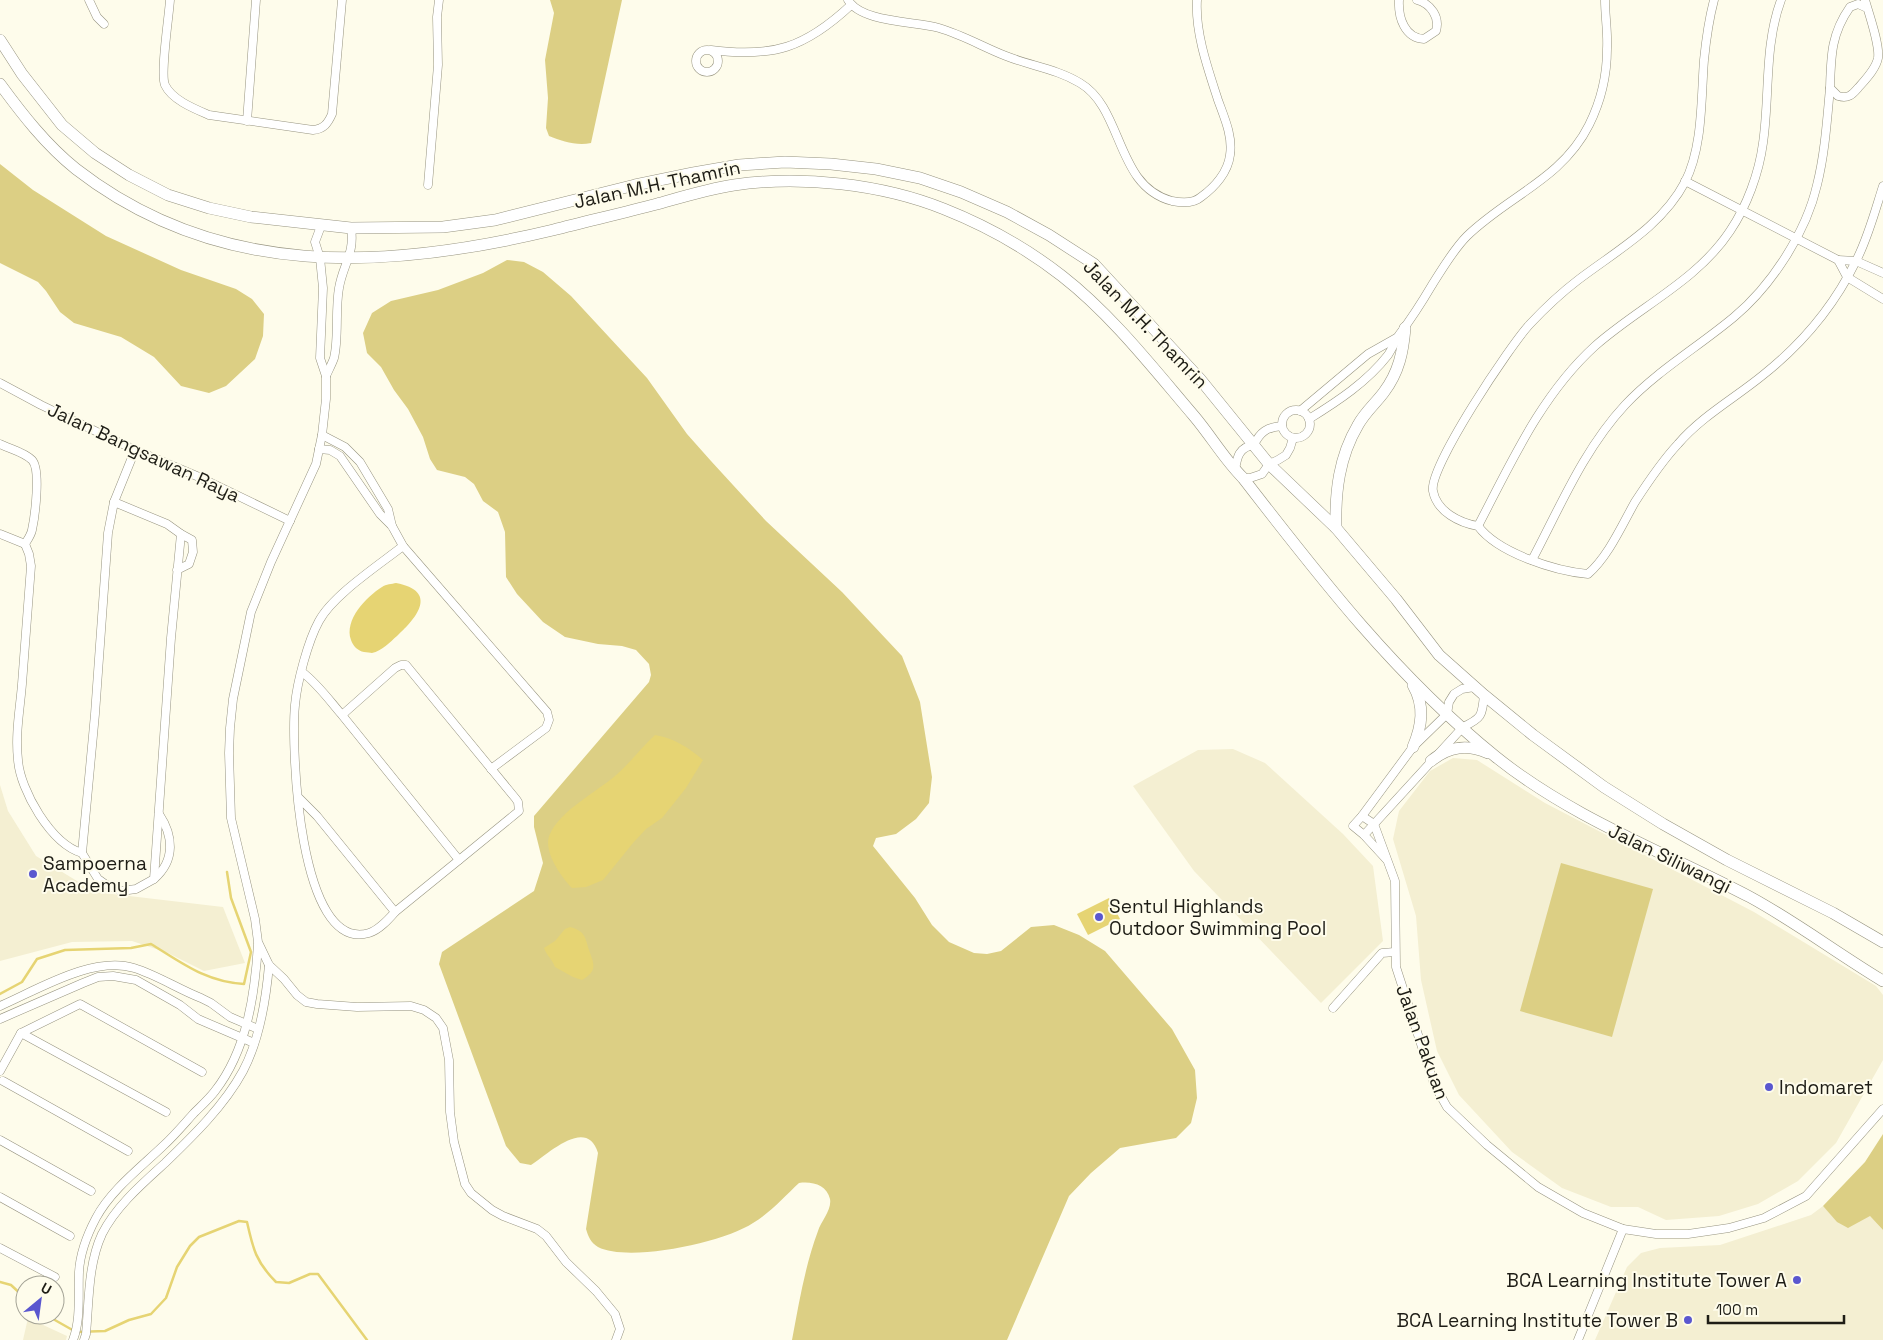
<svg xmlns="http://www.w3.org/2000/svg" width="1883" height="1340" viewBox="0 0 1883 1340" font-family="'Space Grotesk',sans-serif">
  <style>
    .built { fill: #f4efd2 }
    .green { fill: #dccf84 }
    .water { fill: #e6d473 }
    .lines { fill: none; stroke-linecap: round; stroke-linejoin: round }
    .stream { stroke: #e6d473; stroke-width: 2.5 }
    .street-casing { stroke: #979480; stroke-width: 9 }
    .primary-casing { stroke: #979480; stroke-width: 12 }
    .street { stroke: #fff; stroke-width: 8 }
    .primary { stroke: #fff; stroke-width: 11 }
    .poi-dot { fill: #5a57cf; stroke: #fefceb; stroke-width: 2 }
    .labels { text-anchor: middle; stroke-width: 4; stroke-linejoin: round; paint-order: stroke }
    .street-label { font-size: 19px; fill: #1e1d16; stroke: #fefceb }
    .poi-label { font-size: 19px; fill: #1e1d16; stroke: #fefceb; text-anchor: start }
  </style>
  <rect width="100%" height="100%" fill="#fefceb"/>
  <g class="built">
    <path d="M1233 749 1265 763 1343 834 1373 866 1383 941 1321 1003 1194 871 1133 786 1198 750Z"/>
    <path d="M1453 758 1477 760 1545 803 1754 912 1876 986 1883 995V1060L1836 1143 1798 1181 1758 1204 1719 1216 1666 1220 1638 1207H1611L1562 1188 1512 1152 1459 1095 1437 1051 1421 980 1416 916 1393 839 1399 811 1430 771Z"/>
    <path d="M0 785 8 811 36 856 95 892 223 907 245 963 204 971 168 953 132 941 72 942 0 961Z"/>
    <path d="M1823 1206 1837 1221 1870 1216 1883 1230V1340H1595L1627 1267 1641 1253 1660 1248 1720 1245 1811 1215Z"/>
    <path d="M28 1318 67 1336 66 1340H23Z"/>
  </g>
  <g class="green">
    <path d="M550 0H622L591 143C576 146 562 141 549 136L546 128 548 98 545 60 554 13Z"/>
    <path d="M0 164 33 190 106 236 181 270 236 289 252 299 264 314 263 336 255 359 226 386 209 393 181 386 154 357 121 337 74 323 60 312 46 291 38 282 0 263Z"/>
    <path d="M507 260 524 262 543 272 571 296 647 378 687 434 711 461 766 521 842 592 902 656 920 702 932 777 929 803 916 819 896 834 876 838 873 846 915 898 932 925 949 942 974 953 987 954 1001 951 1031 927 1054 925 1079 935 1105 951 1172 1029 1195 1070 1197 1098 1191 1123 1176 1138 1120 1148 1091 1173 1069 1196 1007 1340H792C799 1303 805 1266 818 1231 821 1221 832 1210 830 1199 827 1185 812 1181 799 1183 785 1196 770 1213 753 1223 725 1242 629 1263 598 1247 591 1243 588 1236 586 1229L598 1153C587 1116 548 1154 531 1165L520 1163 506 1146 439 964 442 952 534 891 543 863 534 827V816L649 682 651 675 649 664 636 650 622 646 598 644 565 637 543 622 517 594 506 577 505 532 498 512 483 501 474 484 465 477 437 470 430 459 423 437 408 409 394 390 381 367 367 353 363 333 372 313 391 301 438 290 483 273Z"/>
    <path d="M1561 863 1653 889 1612 1037 1520 1011Z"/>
    <path d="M1883 1134V1230L1870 1216 1848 1228 1837 1222 1823 1206 1865 1162Z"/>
  </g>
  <g class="water">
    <path d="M396 583C438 591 418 617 397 636 390 642 382 651 372 653 370 653 367 652 364 652 358 651 353 646 351 640 344 620 366 597 382 587 386 584 392 584 396 583Z"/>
    <path d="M655 735C674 738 689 748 703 760L686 788 662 818 646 829 633 843 603 880 586 887 572 888C561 877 542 850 550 834 561 810 595 793 615 776 629 764 641 748 655 735Z"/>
    <path d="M1109 898 1120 919 1088 935 1077 914Z"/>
    <path d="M570 927C585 931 585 937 589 950 594 964 598 971 582 980L573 977 555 967C552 959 547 956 544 948L555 941 565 929Z"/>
  </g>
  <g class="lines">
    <g class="stream">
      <path d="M0 994 22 982 37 959 65 950 131 948 151 944C182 963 206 982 244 984L251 952 231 898 227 872"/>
      <path d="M0 1282 11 1285 25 1298"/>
      <path d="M46 1315 76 1332 105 1331 129 1320 151 1314 166 1298 177 1267 190 1246 199 1237 239 1221 247 1222C253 1249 256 1262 276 1282L289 1283 310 1274H318L367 1340"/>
    </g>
    <defs>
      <g id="street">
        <path d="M89 0 97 17 104 24"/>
        <path d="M170 0C169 16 160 74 165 85 172 100 195 109 209 115L313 130C324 129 328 123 332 114L342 0"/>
        <path d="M848 0C862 23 915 21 939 28 963 35 983 47 1006 56 1031 66 1057 69 1080 83 1124 109 1115 186 1172 201 1182 203 1193 204 1201 197 1215 187 1228 172 1230 155 1233 136 1224 117 1218 100 1208 69 1195 33 1197 0"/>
        <path d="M1399 0C1398 18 1405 38 1424 39L1436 31C1440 17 1431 4 1417 0"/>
        <path d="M1714 0C1709 19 1706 40 1704 60 1701 98 1703 147 1685 182 1662 226 1616 251 1578 280 1561 293 1545 308 1530 324 1511 344 1428 468 1433 491 1437 512 1460 523 1478 526 1498 553 1555 571 1588 574 1608 557 1622 525 1635 502 1648 482 1662 461 1678 444 1702 416 1735 398 1763 375 1802 344 1834 306 1856 261 1868 238 1875 211 1883 186"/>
        <path d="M1865 0C1869 14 1880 45 1878 58 1876 69 1865 80 1858 88 1852 95 1848 99 1838 96L1830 88C1831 56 1831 34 1850 7L1858 4 1867 8"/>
        <circle cx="707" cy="61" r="11"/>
        <path d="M711 50C773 58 805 48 851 5"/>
        <path d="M247 121 256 0"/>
        <path d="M1685 181 1838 260"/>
        <path d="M428 185 438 65 437 17 439 0"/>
        <path d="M321 226 315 242 320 258 323 288 320 358 326 376V399L322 435 316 464 271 562 251 612 233 699 230 728 229 753 231 818 255 919 258 942 269 965 284 979 297 995 306 1002 317 1004 357 1007 411 1006 424 1010 436 1018 443 1028 449 1060 450 1112 454 1142 465 1184 471 1193 492 1210 503 1216 537 1229 546 1236 566 1262 596 1291 615 1314 620 1329 616 1340"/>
        <path d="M1883 273 1856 261 1838 260 1847 277 1883 299"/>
        <path d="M326 376C328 371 332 364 334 358 339 338 335 310 339 288 343 264 355 254 351 228"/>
        <path d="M0 383 41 405 135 450 199 477 290 521"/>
        <circle cx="1296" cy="424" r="14"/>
        <path d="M1300 411 1368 354 1398 337"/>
        <path d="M1309 419C1338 401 1367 382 1388 355 1392 349 1395 342 1399 335 1411 319 1422 302 1432 285 1443 268 1453 250 1467 236 1508 196 1562 179 1589 125 1601 101 1607 76 1607 49 1608 33 1605 16 1605 0"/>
        <path d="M322 435 345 447 360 462 388 509 392 526"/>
        <path d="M0 444C10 449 24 452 32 460 41 469 35 516 32 530 31 535 28 539 25 544L0 534"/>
        <path d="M319 449 330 450 340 456 380 514 392 526 403 546 547 712 549 720 546 728 491 769"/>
        <path d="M135 450 114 502 108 533 95 714 82 853 98 879 105 884 121 891 136 889 154 879 171 638 181 534 192 540 193 552 189 564 177 570"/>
        <path d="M1235 470C1237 457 1239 447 1254 445 1260 432 1267 427 1282 426"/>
        <path d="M1243 478H1250L1262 474 1269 464 1278 460 1286 455 1290 448 1293 438"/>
        <path d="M114 502 167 524 181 534"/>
        <path d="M1478 526C1511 463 1541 395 1595 346 1639 307 1697 281 1730 231 1747 206 1759 173 1763 143 1770 95 1764 46 1781 0"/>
        <path d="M25 544 29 554 31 566C28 605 25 644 22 684 20 709 15 734 18 760 20 790 51 844 82 853"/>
        <path d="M1532 560C1560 507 1584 449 1625 405 1657 371 1698 347 1734 317 1771 286 1806 233 1817 185 1825 153 1827 120 1830 88"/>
        <path d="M302 672C318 684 329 700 342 715L459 860 519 811 518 802 516 799 406 665H401L395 668 342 715"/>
        <path d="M298 797 317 816 395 912C388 920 379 930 369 933 298 954 291 745 295 705 297 682 308 641 319 621 333 595 379 565 403 546"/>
        <path d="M1362 816 1374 824 1395 881 1396 967 1434 1084 1447 1107 1487 1145 1538 1187 1583 1213 1623 1229 1656 1234H1688L1729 1228 1764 1218 1806 1196 1883 1109"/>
        <path d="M1364 835 1463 727C1482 718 1482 716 1484 695"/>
        <path d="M1386 859 1364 835 1353 826 1362 816 1413 747 1447 714 1449 702 1454 694 1462 689 1474 687"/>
        <path d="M154 879C176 860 173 835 159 814"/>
        <path d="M395 912 459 860"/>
        <path d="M0 1006C37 990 94 955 134 968 157 975 178 989 201 998L211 1003 230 1017 258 1029"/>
        <path d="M1333 1008 1382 953 1395 952"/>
        <path d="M0 1019 83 983 98 977 113 976 136 980 180 1005 198 1019 254 1043"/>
        <path d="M21 1033 166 1112"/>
        <path d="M0 1071 21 1033 80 1004 202 1072"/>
        <path d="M3 1081 128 1151"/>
        <path d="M0 1140 91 1191"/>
        <path d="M0 1197 70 1236"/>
        <path d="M0 1248 55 1277"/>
        <path d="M73 1340C81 1319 78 1295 79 1272 80 1253 87 1235 96 1218 111 1190 140 1168 163 1146 174 1136 184 1124 194 1113 201 1106 209 1099 215 1091 247 1050 255 994 258 944"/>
        <path d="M84 1340 86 1334C89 1301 88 1264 102 1234 116 1206 143 1183 165 1163 193 1136 224 1106 243 1071 260 1039 266 1000 269 965"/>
        <path d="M1578 1340 1623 1229"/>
      </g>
      <g id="primary">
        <path d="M0 40 22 74 62 125 95 153 129 175 168 195 209 208 251 217 351 228 443 227 495 220 635 185 693 173 739 165 785 162 831 164 876 169 920 178 961 192 1007 212 1049 235 1094 264 1200 379 1269 464 1336 528 1396 599 1439 655 1484 695 1533 735 1604 787 1663 824 1727 860 1833 913 1883 942"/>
        <path d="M0 84C22 114 46 145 76 169 219 280 386 270 553 230 588 221 623 213 657 204 682 197 708 189 734 185 800 175 882 184 944 209 987 226 1026 248 1062 276 1112 315 1153 368 1194 416 1211 436 1224 459 1243 478 1321 579 1396 676 1496 757 1572 818 1664 852 1750 897 1796 922 1838 954 1883 981"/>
        <path d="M1336 528C1335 492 1339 457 1358 425 1365 412 1376 403 1384 392 1399 372 1403 352 1405 328"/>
        <path d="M1413 747C1422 726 1425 706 1413 685"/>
        <path d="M1431 761C1449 746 1467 744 1488 753"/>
      </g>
    </defs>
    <use href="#street" class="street-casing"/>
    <use href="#primary" class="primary-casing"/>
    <use href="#street" class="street"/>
    <use href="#primary" class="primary"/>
  </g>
  <g class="poi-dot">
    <circle cx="33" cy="874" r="5"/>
    <circle cx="1099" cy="917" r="5"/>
    <circle cx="1769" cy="1087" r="5"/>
    <circle cx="1797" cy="1280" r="5"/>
    <circle cx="1688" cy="1320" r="5"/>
  </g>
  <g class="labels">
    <g class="street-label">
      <text transform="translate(657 184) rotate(-12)" y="7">Jalan M.H. Thamrin</text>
      <text transform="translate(1146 324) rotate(46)" y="7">Jalan M.H. Thamrin</text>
      <text transform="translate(144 452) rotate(25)" y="7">Jalan Bangsawan Raya</text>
      <text transform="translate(1670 858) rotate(26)" y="7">Jalan Siliwangi</text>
      <text transform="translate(1423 1042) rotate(70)" y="7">Jalan Pakuan</text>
    </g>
    <g class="poi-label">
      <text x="43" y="870">Sampoerna<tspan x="43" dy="22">Academy</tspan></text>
      <text x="1109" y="913">Sentul Highlands<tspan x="1109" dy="22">Outdoor Swimming Pool</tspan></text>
      <text x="1779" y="1094">Indomaret</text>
      <text x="1787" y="1287" text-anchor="end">BCA Learning Institute Tower A</text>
      <text x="1678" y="1327" text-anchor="end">BCA Learning Institute Tower B</text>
    </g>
  </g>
  <g transform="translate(40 1300) rotate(29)"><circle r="24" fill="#fefceb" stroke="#a4a396"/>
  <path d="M0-4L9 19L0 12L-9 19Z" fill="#5a57cf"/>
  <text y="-8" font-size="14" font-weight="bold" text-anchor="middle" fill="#1e1d16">U</text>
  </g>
  <path d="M1708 1315v8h136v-8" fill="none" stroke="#1e1d16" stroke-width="2.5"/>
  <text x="1716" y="1315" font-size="15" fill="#1e1d16" stroke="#fefceb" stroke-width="4" paint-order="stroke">100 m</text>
</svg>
